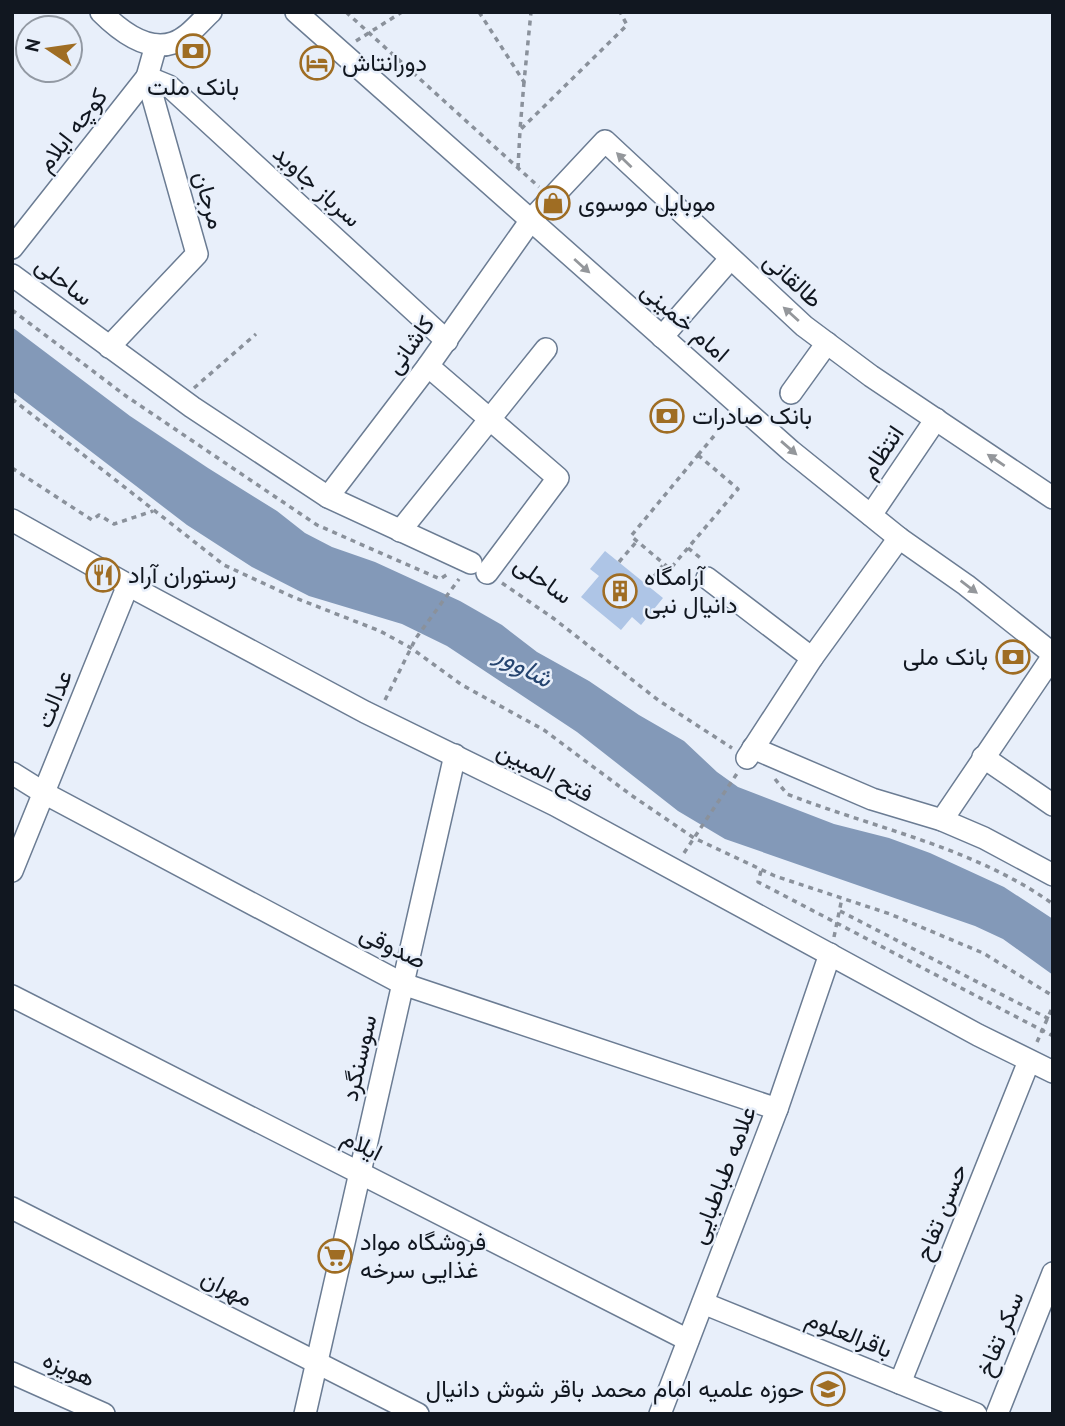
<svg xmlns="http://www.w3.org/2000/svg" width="1065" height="1426" viewBox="0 0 1065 1426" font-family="'PT Sans',Vazirmatn,sans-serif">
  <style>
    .water { fill: #8399b8 }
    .building { fill: #aec5e6 }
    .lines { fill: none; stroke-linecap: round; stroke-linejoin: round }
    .minor-casing { stroke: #6b7c93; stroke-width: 24 }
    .path { stroke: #8a919b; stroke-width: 3.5; stroke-dasharray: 5 5; stroke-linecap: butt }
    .minor { stroke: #fff; stroke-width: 21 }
    .oneway { fill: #94979b }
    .labels { text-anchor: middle; stroke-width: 5; stroke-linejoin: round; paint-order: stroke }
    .poi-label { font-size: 24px; fill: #111720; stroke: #e8effa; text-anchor: start }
    .street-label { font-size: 24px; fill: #111720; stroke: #e8effa }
    .water-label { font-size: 26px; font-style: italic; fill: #25446f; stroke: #e8effa }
  </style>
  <rect width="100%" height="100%" fill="#e8effa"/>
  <path class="water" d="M12 327 130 416 208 468 277 511 305 533 332 547 375 562 460 601 502 625 537 652 589 681 639 715 684 741 717 772 738 787 834 824 889 838 930 853 1004 887 1053 919V975L1003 939 975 926 725 839 678 811 577 732 447 646 402 624 309 596 252 567 187 525 12 391Z"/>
  <path class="building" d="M605 551 663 598 641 625 632 617 621 630 581 597 599 576 590 569Z"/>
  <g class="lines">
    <defs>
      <g id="minor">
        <path d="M101 12C118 29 146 52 173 43 188 38 199 23 211 12"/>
        <path d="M296 12 791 451 899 538 966 585 1053 654"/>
        <path d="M147 77 169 86 447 341"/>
        <path d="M12 248 147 77 156 45"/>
        <path d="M12 275 192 407 328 497 471 563"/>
        <path d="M662 337 730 259"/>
        <path d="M109 347 197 254 147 77"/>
        <path d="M428 366 558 478 487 573"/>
        <path d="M791 393 827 343"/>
        <path d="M328 497 428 366 531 220 605 141 804 326 871 376 1053 498"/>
        <path d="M871 515 936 419"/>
        <path d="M12 520 128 585 365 712 555 805 978 1035 1053 1072"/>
        <path d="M400 531 546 349"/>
        <path d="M707 578 812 658"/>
        <path d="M753 748 872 799 942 820 984 838 1053 875"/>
        <path d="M983 757 1053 805"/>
        <path d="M747 758 812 658 899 538"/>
        <path d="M12 773 44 793 403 984 777 1109"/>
        <path d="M942 820 1053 656"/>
        <path d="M12 871 128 585"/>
        <path d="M12 996 688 1340"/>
        <path d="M12 1208 418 1414"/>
        <path d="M703 1303 976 1414"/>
        <path d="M12 1373 104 1414"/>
        <path d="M900 1383 1029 1061"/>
        <path d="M305 1414 455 755"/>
        <path d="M660 1414 777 1109 830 954"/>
        <path d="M997 1414 1053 1273"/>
      </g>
    </defs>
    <use href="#minor" class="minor-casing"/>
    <g class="path">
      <path d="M346 12 539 187"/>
      <path d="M479 12 524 82 531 12"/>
      <path d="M356 41 402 12"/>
      <path d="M524 82 520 130 627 25 620 12"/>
      <path d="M518 168 520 130"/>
      <path d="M12 310 126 396 317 525 440 579 448 574"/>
      <path d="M194 388 256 334"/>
      <path d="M12 399 224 565 293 597 380 631 411 648 462 685 544 730 631 795 694 838 775 876 890 914 983 953 1053 996"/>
      <path d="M698 455 738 489 670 569 631 536Z"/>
      <path d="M698 455 714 436"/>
      <path d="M12 468 92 520 99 515 114 524 153 511"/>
      <path d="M688 548 703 560"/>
      <path d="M619 562 637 541"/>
      <path d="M502 583 553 618 658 700 732 748"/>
      <path d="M647 585 664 564"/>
      <path d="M385 700 416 638 459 579"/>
      <path d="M775 779 787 794C876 829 973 847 1053 904"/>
      <path d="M684 853 738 772"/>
      <path d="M761 871 758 882 1053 1036"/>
      <path d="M840 911 1053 1021"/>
      <path d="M834 937 842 898"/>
      <path d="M1037 1042 1053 1006"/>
    </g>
    <use href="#minor" class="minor"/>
  </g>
  <defs><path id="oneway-solid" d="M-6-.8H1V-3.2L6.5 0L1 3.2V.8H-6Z" transform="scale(1.75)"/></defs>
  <g class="oneway">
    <use href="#oneway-solid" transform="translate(624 160) rotate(-136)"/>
    <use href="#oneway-solid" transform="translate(582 266) rotate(42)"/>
    <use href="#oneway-solid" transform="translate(791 314) rotate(-138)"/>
    <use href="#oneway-solid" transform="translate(789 448) rotate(41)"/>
    <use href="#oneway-solid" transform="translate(996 460) rotate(-146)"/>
    <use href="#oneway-solid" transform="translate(969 587) rotate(37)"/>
  </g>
  <defs>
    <symbol id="bank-ring" viewBox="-11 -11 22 22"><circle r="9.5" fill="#e8effa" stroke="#9f6d23" stroke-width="1.5"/><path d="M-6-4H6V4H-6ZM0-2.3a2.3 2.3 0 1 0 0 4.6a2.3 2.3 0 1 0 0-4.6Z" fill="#9f6d23"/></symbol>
    <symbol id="hotel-ring" viewBox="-11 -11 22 22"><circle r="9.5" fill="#e8effa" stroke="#9f6d23" stroke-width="1.5"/><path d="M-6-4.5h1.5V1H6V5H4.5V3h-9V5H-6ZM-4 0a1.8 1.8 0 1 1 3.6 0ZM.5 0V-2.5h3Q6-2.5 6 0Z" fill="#9f6d23"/></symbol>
    <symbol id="shop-ring" viewBox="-11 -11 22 22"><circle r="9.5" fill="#e8effa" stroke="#9f6d23" stroke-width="1.5"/><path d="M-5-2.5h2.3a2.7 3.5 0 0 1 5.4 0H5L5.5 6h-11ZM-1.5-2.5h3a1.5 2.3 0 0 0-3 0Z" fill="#9f6d23"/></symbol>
    <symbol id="restaurant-ring" viewBox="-11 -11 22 22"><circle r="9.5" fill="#e8effa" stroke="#9f6d23" stroke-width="1.5"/><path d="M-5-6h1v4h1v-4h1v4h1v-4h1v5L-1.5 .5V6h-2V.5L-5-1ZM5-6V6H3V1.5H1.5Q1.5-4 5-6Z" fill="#9f6d23"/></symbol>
    <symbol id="building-ring" viewBox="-11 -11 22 22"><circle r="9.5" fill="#e8effa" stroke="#9f6d23" stroke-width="1.5"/><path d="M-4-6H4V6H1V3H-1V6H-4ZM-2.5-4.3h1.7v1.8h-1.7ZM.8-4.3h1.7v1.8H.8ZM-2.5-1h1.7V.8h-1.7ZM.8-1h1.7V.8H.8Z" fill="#9f6d23"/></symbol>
    <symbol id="supermarket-ring" viewBox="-11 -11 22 22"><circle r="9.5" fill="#e8effa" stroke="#9f6d23" stroke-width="1.5"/><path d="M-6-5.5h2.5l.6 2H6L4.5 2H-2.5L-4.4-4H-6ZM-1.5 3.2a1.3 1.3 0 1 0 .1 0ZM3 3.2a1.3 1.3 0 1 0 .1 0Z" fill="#9f6d23"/></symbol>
    <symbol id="university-ring" viewBox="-11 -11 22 22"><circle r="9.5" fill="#e8effa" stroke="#9f6d23" stroke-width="1.5"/><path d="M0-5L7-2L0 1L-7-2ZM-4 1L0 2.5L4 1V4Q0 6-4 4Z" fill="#9f6d23"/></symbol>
  </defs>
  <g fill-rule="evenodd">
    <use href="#bank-ring" x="174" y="32" width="38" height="38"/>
    <use href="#hotel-ring" x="298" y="44" width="38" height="38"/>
    <use href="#shop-ring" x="534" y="184" width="38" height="38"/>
    <use href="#bank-ring" x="648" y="397" width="38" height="38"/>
    <use href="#restaurant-ring" x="84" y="556" width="38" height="38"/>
    <use href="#building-ring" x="601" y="572" width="38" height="38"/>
    <use href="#bank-ring" x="994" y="638" width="38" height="38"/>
    <use href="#supermarket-ring" x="316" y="1237" width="38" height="38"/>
    <use href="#university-ring" x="809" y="1370" width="38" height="38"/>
  </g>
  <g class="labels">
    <g class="poi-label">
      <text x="342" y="71">دورانتاش</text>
      <text x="193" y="95" text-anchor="middle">بانک ملت</text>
      <text x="578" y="211">موبایل موسوى</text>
      <text x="692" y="424">بانک صادرات</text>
      <text x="128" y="583">رستوران آراد</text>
      <text x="644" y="585">آرامگاه<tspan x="644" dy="28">دانیال نبی</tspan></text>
      <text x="988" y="665" text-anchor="end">بانک ملی</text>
      <text x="360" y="1250">فروشگاه مواد<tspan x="360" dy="28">غذایی سرخه</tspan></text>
      <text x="804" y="1397" text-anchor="end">حوزه علمیه امام محمد باقر شوش دانیال</text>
    </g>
    <g class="street-label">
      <text transform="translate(72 130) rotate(-52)" y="8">کوچه ایلام</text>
      <text transform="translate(317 186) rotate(42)" y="8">سرباز جاوید</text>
      <text transform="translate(209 200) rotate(74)" y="8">مرجان</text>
      <text transform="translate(793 280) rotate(42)" y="8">طالقانی</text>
      <text transform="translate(64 281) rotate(37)" y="8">ساحلی</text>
      <text transform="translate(685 322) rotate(41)" y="8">امام خمینی</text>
      <text transform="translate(410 345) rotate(-54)" y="8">کاشانی</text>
      <text transform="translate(882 452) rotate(-56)" y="8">انتظام</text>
      <text transform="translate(543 580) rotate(35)" y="8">ساحلی</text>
      <text transform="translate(54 699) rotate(-68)" y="8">عدالت</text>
      <text transform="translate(545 772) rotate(27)" y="8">فتح المبین</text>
      <text transform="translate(393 947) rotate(26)" y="8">صدوقی</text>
      <text transform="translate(359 1058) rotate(-77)" y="8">سوسنگرد</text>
      <text transform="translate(362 1145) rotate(27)" y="8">ایلام</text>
      <text transform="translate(723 1175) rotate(-69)" y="8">علامه طباطبایی</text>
      <text transform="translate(941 1212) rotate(-68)" y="8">حسن تفاح</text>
      <text transform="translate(227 1288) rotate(27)" y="8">مهران</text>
      <text transform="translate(849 1334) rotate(22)" y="8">باقرالعلوم</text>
      <text transform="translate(1000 1334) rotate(-68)" y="8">سکر تفاخ</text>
      <text transform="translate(69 1369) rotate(24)" y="8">هویزه</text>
    </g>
    <g class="water-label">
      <text transform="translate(524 666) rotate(29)" y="9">شاوور</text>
    </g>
  </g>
  <rect width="1065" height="1426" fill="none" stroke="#111720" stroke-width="28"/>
  <g transform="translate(49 49) rotate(283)"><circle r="33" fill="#e8effa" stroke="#9299a3" stroke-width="2"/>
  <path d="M0-5L12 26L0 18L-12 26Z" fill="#9f6d23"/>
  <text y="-10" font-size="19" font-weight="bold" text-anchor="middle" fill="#111720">N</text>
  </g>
</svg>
